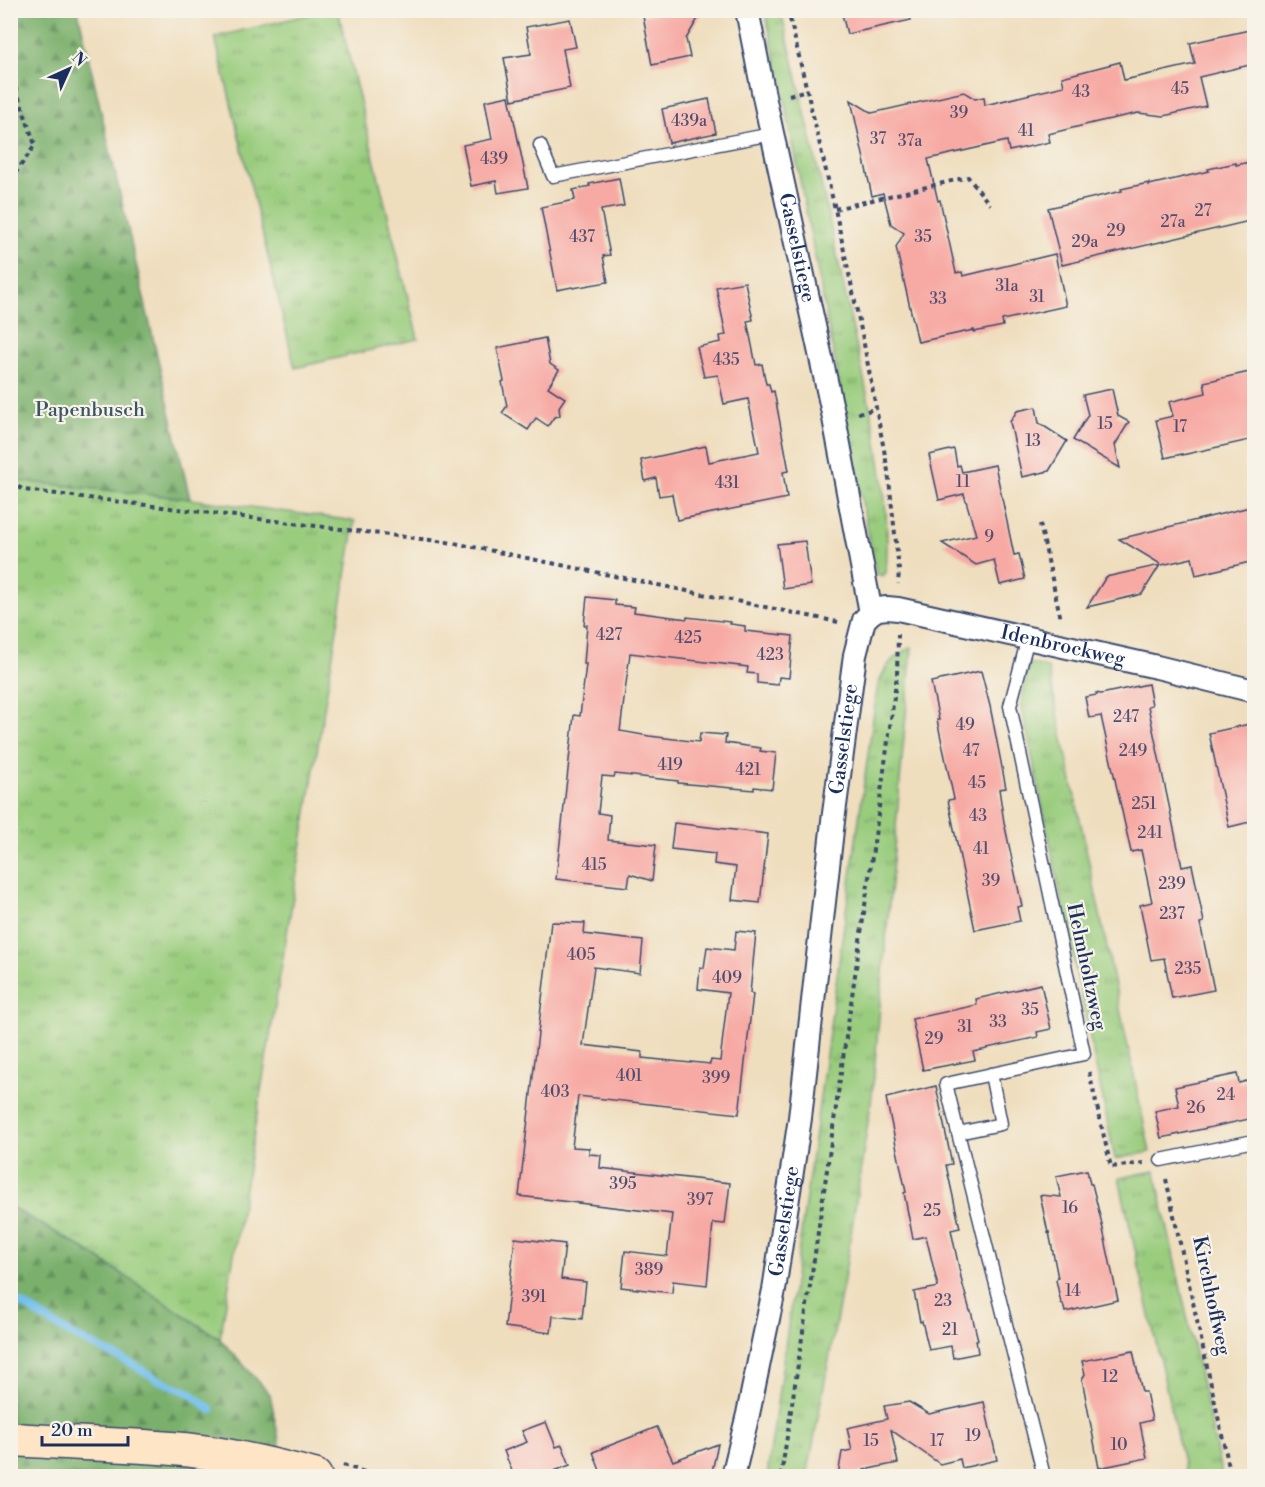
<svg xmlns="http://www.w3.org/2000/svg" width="1265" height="1487" font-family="'Libre Bodoni',serif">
	<defs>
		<pattern id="grass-tufts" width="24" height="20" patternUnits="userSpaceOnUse" patternTransform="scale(1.5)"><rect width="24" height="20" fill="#99cc7d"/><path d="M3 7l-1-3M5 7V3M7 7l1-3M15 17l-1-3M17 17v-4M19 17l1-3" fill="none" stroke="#7ca66a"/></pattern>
		<pattern id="forest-firs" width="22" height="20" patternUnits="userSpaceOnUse" patternTransform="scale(1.5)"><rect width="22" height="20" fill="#7ab06c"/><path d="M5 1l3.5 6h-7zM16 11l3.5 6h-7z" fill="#63905c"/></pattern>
	</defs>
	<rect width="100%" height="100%" fill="#f7f3e8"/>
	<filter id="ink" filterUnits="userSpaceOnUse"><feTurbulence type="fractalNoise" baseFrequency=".0167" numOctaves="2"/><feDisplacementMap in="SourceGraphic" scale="12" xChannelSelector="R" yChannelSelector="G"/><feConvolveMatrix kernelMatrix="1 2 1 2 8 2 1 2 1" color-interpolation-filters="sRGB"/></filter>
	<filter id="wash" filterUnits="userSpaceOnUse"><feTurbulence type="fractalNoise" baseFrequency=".008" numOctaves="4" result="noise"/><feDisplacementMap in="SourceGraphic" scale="24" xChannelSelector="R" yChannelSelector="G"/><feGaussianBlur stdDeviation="1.35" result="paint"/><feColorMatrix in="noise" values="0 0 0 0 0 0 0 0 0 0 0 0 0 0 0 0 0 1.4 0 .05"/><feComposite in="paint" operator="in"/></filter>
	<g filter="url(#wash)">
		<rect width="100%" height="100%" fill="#efdebe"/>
		<g fill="url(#grass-tufts)" stroke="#5a7e6e" stroke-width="1.5">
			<path d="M323 11H338L418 339 295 368 215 37Z"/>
			<path d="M765 11H781C806 115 830 221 852 326 870 407 892 490 886 573L883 576 876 574 785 102Z"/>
			<path d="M11 477 20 481 190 499 355 521 220 1339 81 1247 11 1207Z"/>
			<path d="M912 647 872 1096 844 1279 807 1476H767L877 690C883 668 891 657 912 647Z"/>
			<path d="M1029 663 1048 668 1150 1152 1115 1159 1021 703Z"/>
			<path d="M1155 1171 1222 1476H1186L1119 1178Z"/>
		</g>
		<g fill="url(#forest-firs)" stroke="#4a7065" stroke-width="1.5">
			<path d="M11 10 78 11 190 499 20 481 11 477Z"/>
			<path d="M10 1207 81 1247 220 1339 270 1394 286 1476H11Z"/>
		</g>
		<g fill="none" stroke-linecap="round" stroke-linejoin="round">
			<path stroke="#73c0ed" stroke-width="8" d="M10 1298 27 1307 68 1333 134 1365 157 1379 190 1393 211 1410"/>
		</g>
		<g id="blocks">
			<g fill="#f7aaa4">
				<path d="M657 10H703L686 39 690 57 652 65 643 16 657 13Z"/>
				<path d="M841 10H910L911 20 847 34Z"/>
				<path d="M570 19 576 47 563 49 570 88 512 100 504 58 531 54 526 27Z"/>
				<path d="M1254 29V64L1199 77 1206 106 1164 116 1138 113 1097 122 1048 134 1050 142 1009 151 1007 141 928 159 938 201 940 200 956 273 962 272 963 276 1055 254 1066 306 1002 320 1003 326 974 332V330L918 342 896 247 904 233 891 224 883 193 872 196 851 100 872 113 964 92 975 99 984 97 985 105 1064 86 1062 77 1120 62 1124 80 1195 64 1190 43Z"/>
				<path d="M509 96 528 188 498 193 496 181 471 186 463 145 492 139 485 101Z"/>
				<path d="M709 99 716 133 669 143 662 109Z"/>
				<path d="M1254 161V220L1062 265 1048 208 1122 191 1121 189 1149 183V185L1209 171 1208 169 1236 163V165Z"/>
				<path d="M619 178 624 206 601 210 610 255 603 256 608 282 573 288 572 287 557 290 541 207 575 200 573 190 590 186 589 184Z"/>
				<path d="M745 282 753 320 747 321 756 365 762 364 766 384H769L771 392 774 391 789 471 783 472 787 498 677 520 672 494 659 496 656 478 645 481 641 460 706 446 709 462 759 452 748 399 724 404 718 375 704 377 697 347 721 342 720 336 726 335 716 287Z"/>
				<path d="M545 338 550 364 559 370 548 387 565 398 559 407 560 416 554 417 548 426 536 418 528 430 502 413 507 406 502 382 504 381 497 348Z"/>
				<path d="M1254 371V439L1182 455V454L1165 458 1156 420 1173 416 1169 402 1206 393 1204 382Z"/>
				<path d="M1112 389 1118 416 1129 422 1115 445 1120 468 1073 440 1088 415 1083 395Z"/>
				<path d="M1036 407 1039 423 1067 441 1049 471 1022 477 1010 422 1017 411Z"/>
				<path d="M954 449 957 466 960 465 962 472 995 465 1014 555 1019 554 1025 579 1000 585 994 560 976 565 942 543 976 535 964 494 939 500 929 455Z"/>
				<path d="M1254 506V561L1196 575 1192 558 1162 565 1119 539Z"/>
				<path d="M805 541 811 585 783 589 777 544Z"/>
				<path d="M1160 565 1142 594 1087 607 1106 577Z"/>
				<path d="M587 597 615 600V605L635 607 634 612 687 619V617L731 622 730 624 745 626V631L793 636 789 678 779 677 778 685 757 683V674L747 673 748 667 630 653 620 731 649 736 699 742 700 733 726 735 725 743 761 748 760 751 776 753 772 789 754 787V790L678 783V781L615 774 614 777 602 776 598 813 610 815 608 840 656 845 652 881 630 874 628 887 556 879 574 715 580 716 586 664H584L587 625H584Z"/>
				<path d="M981 671 990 706 1006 788 999 789 1004 822 1022 906 1017 907 1020 921 975 930 948 800 954 799 937 720H939L931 682Z"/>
				<path d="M1148 684 1152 705 1148 706 1182 867 1192 865 1204 922 1200 923 1214 990 1172 998 1164 958 1151 960 1140 905 1152 902 1141 850 1131 852 1101 716 1089 718 1085 697 1097 695 1096 693 1101 694Z"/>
				<path d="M1254 723V821L1229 827 1209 733Z"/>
				<path d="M674 823 768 834 760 903 732 900 736 867 714 864 715 854 671 849Z"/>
				<path d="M551 922 585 923 584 934 643 941 640 973 594 967 583 1045 642 1052V1058L691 1063V1062L710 1064 711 1060 720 1061 728 993 698 989 700 967 704 968 707 947 734 950 736 931 756 933 750 993 753 994 739 1114 578 1096 572 1147 589 1148V1154L601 1155 600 1168 730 1183 725 1224 713 1223 707 1285 673 1281 672 1293 621 1287 625 1251 667 1256 672 1214 519 1196Z"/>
				<path d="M1041 984 1051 1029 1037 1032 1038 1037 987 1048V1049L973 1052 975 1060 923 1070 912 1019 977 1005 976 999Z"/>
				<path d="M1237 1074 1239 1083 1254 1079V1118L1161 1138 1155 1111 1179 1106 1175 1087Z"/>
				<path d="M936 1086 952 1164 946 1165 960 1228 951 1230 962 1282 970 1311H971L978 1340H976L978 1353 953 1358 951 1346 929 1350 922 1321 920 1322 914 1292 938 1287 926 1236 913 1239 904 1193 906 1192 886 1098Z"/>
				<path d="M1087 1170 1090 1184H1092L1101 1220 1118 1300 1065 1312 1063 1304 1061 1303 1056 1280 1058 1278 1049 1232 1048 1233 1040 1195 1061 1197 1056 1176Z"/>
				<path d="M515 1238 565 1244 561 1279 586 1282 582 1319 553 1316 551 1333 505 1327Z"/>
				<path d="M1133 1351 1142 1392H1146L1152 1420 1140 1423 1147 1458 1099 1468 1082 1379 1085 1374 1082 1361Z"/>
				<path d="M909 1402 929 1414 984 1402 997 1460 962 1468 960 1459 940 1464 891 1430 898 1463 864 1470 863 1472 838 1476 842 1452 852 1450 847 1428 887 1419 884 1406Z"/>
				<path d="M546 1422 556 1447 562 1445 570 1465 541 1476H514L504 1451 527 1442 522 1431Z"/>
				<path d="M657 1427 673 1461 718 1444 711 1476H602L593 1452Z"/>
			</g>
		</g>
	</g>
	<g filter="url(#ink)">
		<use href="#blocks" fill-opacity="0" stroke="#3b496c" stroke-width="1.5"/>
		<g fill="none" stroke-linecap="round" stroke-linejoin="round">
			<defs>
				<g id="lane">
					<path d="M540 145 553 176 772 134"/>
					<path d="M1028 638 1010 706 1084 1054 946 1084 958 1133 1044 1476"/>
					<path d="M958 1133 1001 1124 991 1074"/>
					<path d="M1161 1160 1254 1141"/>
				</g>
				<g id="street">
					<path id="s1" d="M747 10 765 101 833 413 871 613"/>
					<path id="s2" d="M733 1476 748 1414 774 1290 800 1118 833 821 855 655 864 620 871 613 878 609 887 608 898 609 1157 667 1254 691"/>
				</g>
				<path id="secondary" d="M10 1439C70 1444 130 1444 189 1450 232 1455 274 1465 315 1476"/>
			</defs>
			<use href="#lane" stroke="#3b496c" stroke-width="15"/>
			<use href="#street" stroke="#3b496c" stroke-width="26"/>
			<use href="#secondary" stroke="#3b496c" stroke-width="36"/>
			<g stroke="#3b496c" stroke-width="4" stroke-dasharray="4.5 4.5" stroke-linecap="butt">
				<path d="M788 10 835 209 863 339 888 471 899 570 898 584"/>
				<path d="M10 71 35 145 10 181"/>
				<path d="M789 95 807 90"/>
				<path d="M835 209 968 177 990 205"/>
				<path d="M858 413 876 409"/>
				<path d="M10 482 24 490 454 543 838 622"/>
				<path d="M1040 524 1061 620"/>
				<path d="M1089 1072 1111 1167 1144 1163"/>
				<path d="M1166 1179 1231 1476"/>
				<path d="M343 1465 377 1476"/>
				<path d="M781 1476 815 1253 877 822 897 675 898 634"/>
			</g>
			<use href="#lane" stroke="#fff" stroke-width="12"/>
			<use href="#street" stroke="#fff" stroke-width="22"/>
			<use href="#secondary" stroke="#fee5c5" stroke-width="33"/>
		</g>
	</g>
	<g text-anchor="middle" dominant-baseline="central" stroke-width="4.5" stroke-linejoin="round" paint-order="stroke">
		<g font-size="16" fill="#524e70">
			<text x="1180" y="89">45</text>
			<text x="1081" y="92">43</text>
			<text x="959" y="113">39</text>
			<text x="689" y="121">439a</text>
			<text x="1026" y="131">41</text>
			<text x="878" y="139">37</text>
			<text x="910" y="141">37a</text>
			<text x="494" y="159">439</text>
			<text x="1203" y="211">27</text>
			<text x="1173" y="222">27a</text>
			<text x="1116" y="231">29</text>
			<text x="582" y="237">437</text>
			<text x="923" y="237">35</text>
			<text x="1085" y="242">29a</text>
			<text x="1007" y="286">31a</text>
			<text x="1037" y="297">31</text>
			<text x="938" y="299">33</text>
			<text x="726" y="360">435</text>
			<text x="1105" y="424">15</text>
			<text x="1180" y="427">17</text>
			<text x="1033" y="441">13</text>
			<text x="963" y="482">11</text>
			<text x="727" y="483">431</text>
			<text x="989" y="537">9</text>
			<text x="609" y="635">427</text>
			<text x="688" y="638">425</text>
			<text x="770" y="655">423</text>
			<text x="1126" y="717">247</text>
			<text x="965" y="725">49</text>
			<text x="971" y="751">47</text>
			<text x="1133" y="751">249</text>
			<text x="670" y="765">419</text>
			<text x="748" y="770">421</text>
			<text x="977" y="783">45</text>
			<text x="1144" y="804">251</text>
			<text x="978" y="816">43</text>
			<text x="1150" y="833">241</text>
			<text x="981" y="849">41</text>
			<text x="594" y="865">415</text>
			<text x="991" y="881">39</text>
			<text x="1172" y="884">239</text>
			<text x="1172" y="914">237</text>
			<text x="581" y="955">405</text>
			<text x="1188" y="969">235</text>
			<text x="727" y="978">409</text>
			<text x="1030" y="1010">35</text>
			<text x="998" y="1022">33</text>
			<text x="965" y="1027">31</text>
			<text x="934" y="1039">29</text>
			<text x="629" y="1076">401</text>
			<text x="716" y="1078">399</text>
			<text x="555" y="1092">403</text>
			<text x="1226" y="1095">24</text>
			<text x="1196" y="1108">26</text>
			<text x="623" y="1184">395</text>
			<text x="700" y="1200">397</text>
			<text x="1070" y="1208">16</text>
			<text x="932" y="1211">25</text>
			<text x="649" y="1270">389</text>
			<text x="1073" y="1291">14</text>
			<text x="534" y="1297">391</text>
			<text x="943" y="1301">23</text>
			<text x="950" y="1330">21</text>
			<text x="1110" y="1377">12</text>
			<text x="973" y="1436">19</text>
			<text x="871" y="1441">15</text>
			<text x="937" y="1441">17</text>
			<text x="1119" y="1445">10</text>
		</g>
		<g font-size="20" fill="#1b2f5e" stroke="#f7f3e8">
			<text stroke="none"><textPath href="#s1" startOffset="243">Gasselstiege</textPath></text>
			<text stroke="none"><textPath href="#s2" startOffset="1074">Idenbrockweg</textPath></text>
			<text stroke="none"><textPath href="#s2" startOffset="746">Gasselstiege</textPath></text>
			<text transform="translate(1086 967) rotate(78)">Helmholtzweg</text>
			<text stroke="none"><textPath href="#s2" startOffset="260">Gasselstiege</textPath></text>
			<text transform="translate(1211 1296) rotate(78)">Kirchhoffweg</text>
		</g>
		<g font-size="20" fill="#3a5666" stroke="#f7f3e8">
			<text x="90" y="410">Papenbusch</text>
		</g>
	</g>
	<rect width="1265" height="1487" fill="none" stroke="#f7f3e8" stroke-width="36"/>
	<g transform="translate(69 69) rotate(45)" stroke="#f7f3e8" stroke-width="4.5" paint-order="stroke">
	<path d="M0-4.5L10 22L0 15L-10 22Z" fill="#1b2f5e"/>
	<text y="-9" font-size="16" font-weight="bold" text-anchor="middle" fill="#1b2f5e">N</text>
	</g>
	<path d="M42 1436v9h86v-9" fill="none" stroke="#1b2f5e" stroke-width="3"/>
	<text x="51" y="1436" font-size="18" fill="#1b2f5e" stroke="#f7f3e8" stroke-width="4.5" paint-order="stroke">20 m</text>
</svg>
